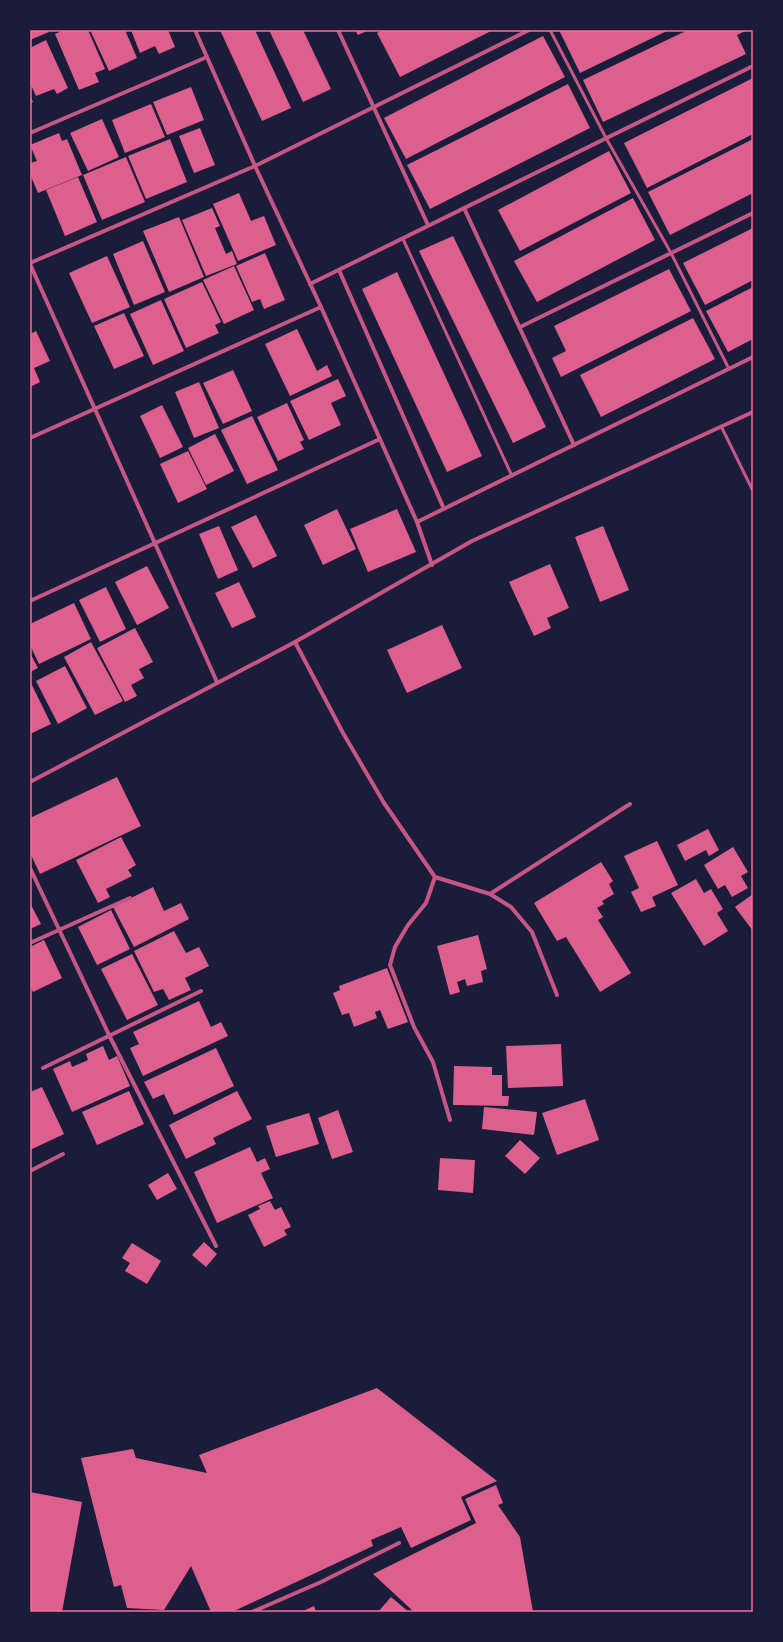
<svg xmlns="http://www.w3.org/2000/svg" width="783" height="1642" font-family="Karla,sans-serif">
	<rect width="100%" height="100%" fill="#1b1b3a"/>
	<g fill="#dd5f8e">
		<path d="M30 30H48L49 32 30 40Z"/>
		<path d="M64 30H88L105 69 95 73 99 82 79 90 55 34Z"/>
		<path d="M90 30H125L137 58 109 71Z"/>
		<path d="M131 30H168L175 47 159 54 155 46 140 53Z"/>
		<path d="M220 30H255L291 108 262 121Z"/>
		<path d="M269 30H303L331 89 303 102Z"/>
		<path d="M355 30H369L358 35Z"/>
		<path d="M382 30H493L400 77 377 33Z"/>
		<path d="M559 30H669L580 73Z"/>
		<path d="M688 30H747L737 35 746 54 603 122 583 80Z"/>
		<path d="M543 36 565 77 406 159 384 118Z"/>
		<path d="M46 40 68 88 57 94 54 89 36 96 30 83V48Z"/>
		<path d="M753 78V134L647 188 624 143Z"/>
		<path d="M568 84 590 128 430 209 407 165Z"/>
		<path d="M191 87 204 120 167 135 153 102Z"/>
		<path d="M30 95 33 102 30 104Z"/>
		<path d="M151 104 165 137 125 153 112 120Z"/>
		<path d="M102 119 119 157 88 171 70 133Z"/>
		<path d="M200 128 215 165 194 173 179 136Z"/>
		<path d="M59 133 62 141 67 139 82 175 38 193 30 174V163L37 161 30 145Z"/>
		<path d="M170 139 187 182 146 199 128 156Z"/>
		<path d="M753 139V193L670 235 648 192Z"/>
		<path d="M609 151 631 193 520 251 498 210Z"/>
		<path d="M126 157 145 202 102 220 83 175Z"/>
		<path d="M78 177 97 222 65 236 46 190Z"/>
		<path d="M239 193 251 221 264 216 276 245 238 261 213 204Z"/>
		<path d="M633 198 655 240 537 302 514 261Z"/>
		<path d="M212 208 220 226 215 228 226 254 232 251 237 264 206 276 182 220Z"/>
		<path d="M179 217 204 277 169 292 143 231Z"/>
		<path d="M753 228V280L705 305 683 263Z"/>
		<path d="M453 236 546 427 513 443 419 251Z"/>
		<path d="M143 241 165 292 134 305 113 254Z"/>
		<path d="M265 253 285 300 264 309 260 299 252 302 236 266Z"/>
		<path d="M107 256 130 307 92 323 69 273Z"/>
		<path d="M234 266 254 310 224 324 203 280Z"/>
		<path d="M669 269 691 311 561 377 552 358 566 351 554 326Z"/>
		<path d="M397 272 482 456 447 472 362 289Z"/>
		<path d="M202 282 221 322 215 325 219 333 186 348 164 299Z"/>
		<path d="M753 287V339L728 352 706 311Z"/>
		<path d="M161 300 184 351 153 365 130 314Z"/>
		<path d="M124 313 144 356 114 369 94 326Z"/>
		<path d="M693 318 715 359 601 417 580 375Z"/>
		<path d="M297 329 317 371 327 365 332 376 290 396 265 344Z"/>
		<path d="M36 331 50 361 34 368 40 382 30 387V334Z"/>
		<path d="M233 370 252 411 223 424 203 383Z"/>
		<path d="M338 379 346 396 331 403 341 425 309 440 290 401Z"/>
		<path d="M199 382 219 428 194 438 175 392Z"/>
		<path d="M287 403 304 440 300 442 304 449 278 461 257 417Z"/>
		<path d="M162 405 183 447 160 458 140 416Z"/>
		<path d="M252 416 278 470 247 484 221 430Z"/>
		<path d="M215 434 234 471 206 485 188 448Z"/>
		<path d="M188 451 207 489 178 503 160 464Z"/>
		<path d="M337 509 356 549 323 565 304 525Z"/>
		<path d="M397 509 416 552 368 572 350 529Z"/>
		<path d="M256 515 277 556 253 568 231 527Z"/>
		<path d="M219 526 238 570 218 579 199 534Z"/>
		<path d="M603 526 629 590 600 602 575 537Z"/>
		<path d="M550 564 569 608 547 618 551 628 534 636 509 582Z"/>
		<path d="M147 566 169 608 137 625 115 582Z"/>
		<path d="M239 582 256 617 232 628 215 593Z"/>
		<path d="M106 587 126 629 100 642 79 600Z"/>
		<path d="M74 603 91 639 39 664 30 645V624Z"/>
		<path d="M442 625 462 668 407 693 387 650Z"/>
		<path d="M135 628 153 662 139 669 144 678 131 685 137 696 125 702 97 648Z"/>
		<path d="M91 642 123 701 95 715 64 657Z"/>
		<path d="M30 653 38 668 30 672Z"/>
		<path d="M65 666 87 708 58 724 36 681Z"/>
		<path d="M30 681 51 724 30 734Z"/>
		<path d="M117 777 141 826 40 874 30 853V818Z"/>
		<path d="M708 829 719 850 709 856 706 850 685 861 677 845Z"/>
		<path d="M121 837 136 865 128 870 132 876 106 889 110 897 98 903 76 860Z"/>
		<path d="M657 841 678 885 652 897 656 906 641 912 631 892 639 888 624 856Z"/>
		<path d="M733 847 748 872 741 876 748 888 732 897 725 885 718 889 704 865Z"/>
		<path d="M601 862 613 881 609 884 614 894 602 901 604 904 597 908 603 917 598 920 631 973 600 992 566 937 557 941 534 903Z"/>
		<path d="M696 879 704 893 711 889 723 909 717 913 728 931 704 946 671 893Z"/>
		<path d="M153 887 164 911 181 903 189 919 134 947 113 907Z"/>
		<path d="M753 894V931L735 907Z"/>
		<path d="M30 903 41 924 30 929Z"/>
		<path d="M111 910 130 949 97 965 78 927Z"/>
		<path d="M174 931 186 953 199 947 209 966 185 978 191 990 169 1000 163 989 154 992 134 951Z"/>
		<path d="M478 935 487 969 481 971 483 982 467 986 465 979 457 982 460 992 450 995 437 946Z"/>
		<path d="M44 940 62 978 33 992 30 985V947Z"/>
		<path d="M132 954 158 1005 127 1020 101 969Z"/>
		<path d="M387 968 408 1022 388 1029 380 1010 375 1012 377 1018 354 1027 349 1013 342 1015 333 993 340 990 339 986Z"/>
		<path d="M199 1001 211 1027 221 1022 228 1036 143 1076 130 1048 139 1044 133 1032Z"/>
		<path d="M561 1044 563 1086 508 1088 506 1046Z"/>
		<path d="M103 1046 109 1060 117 1056 130 1086 72 1112 53 1069 70 1061 72 1067 88 1060 86 1054Z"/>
		<path d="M216 1048 234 1086 174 1115 164 1094 153 1099 144 1082Z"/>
		<path d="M454 1066 492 1067V1075H502V1096H509L508 1106 453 1105Z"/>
		<path d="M42 1087 64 1134 30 1150V1092Z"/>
		<path d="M129 1091 144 1124 97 1145 82 1112Z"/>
		<path d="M237 1091 252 1119 213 1138 216 1144 186 1159 169 1125Z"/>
		<path d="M585 1099 599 1140 557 1155 542 1113Z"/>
		<path d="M484 1107 537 1112 534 1135 482 1129Z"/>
		<path d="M338 1110 353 1152 332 1159 318 1118Z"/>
		<path d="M309 1113 319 1144 276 1157 266 1126Z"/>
		<path d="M520 1140 540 1158 525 1174 505 1156Z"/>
		<path d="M250 1147 257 1162 265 1158 270 1169 261 1173 273 1198 217 1223 194 1172Z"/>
		<path d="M440 1158 475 1160 473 1193 438 1190Z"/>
		<path d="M168 1173 177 1189 157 1200 148 1185Z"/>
		<path d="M270 1201 275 1210 281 1207 291 1227 284 1230 287 1235 264 1247 248 1215 260 1209 258 1206Z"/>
		<path d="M204 1242 217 1254 206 1267 192 1255Z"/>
		<path d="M132 1243 161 1261 147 1284 125 1271 130 1263 122 1258Z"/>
		<path d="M377 1388 497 1481 461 1497 471 1520 411 1548 401 1527 371 1540 373 1546 232 1612H211L191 1566 164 1610 127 1608 121 1585 114 1587 81 1458 133 1449 136 1458 207 1473 199 1455Z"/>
		<path d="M496 1485 503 1503 498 1505 520 1537 533 1612H414L373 1574 476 1523 465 1499Z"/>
		<path d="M30 1492 82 1502 62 1612H30Z"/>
		<path d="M391 1597 409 1612H378Z"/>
		<path d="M314 1606 316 1612H301Z"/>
	</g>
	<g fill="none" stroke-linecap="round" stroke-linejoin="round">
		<g stroke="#c65784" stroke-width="3">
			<path d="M550 30 606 138 671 253 729 369"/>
			<path d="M403 239 512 476"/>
			<path d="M721 426 753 491"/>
		</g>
		<g stroke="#c65784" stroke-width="4">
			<path d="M195 30 255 166 321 307 417 522 432 565"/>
			<path d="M338 30 428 225"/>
			<path d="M30 133 207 57"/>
			<path d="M464 208 574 445"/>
			<path d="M30 263 255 166 529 30"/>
			<path d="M30 264 217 682"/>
			<path d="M339 270 444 509"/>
			<path d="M310 284 753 66"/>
			<path d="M520 327 753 213"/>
			<path d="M30 438 321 307"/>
			<path d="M417 522 753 357"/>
			<path d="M30 601 380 439"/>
			<path d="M295 642 343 733 384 803 435 877 490 894 511 907 532 932 557 995"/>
			<path d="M30 782 295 642 472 541 753 412"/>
			<path d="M30 868 109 1035 216 1246"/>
			<path d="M435 877 426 903 408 925 395 947 390 965 414 1027 433 1062 450 1120"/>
			<path d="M490 894 630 804"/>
			<path d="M30 943 130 898"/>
			<path d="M43 1068 201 991"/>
			<path d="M30 1171 63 1154"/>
			<path d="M252 1612 321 1582 399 1543"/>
		</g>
	</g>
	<rect width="783" height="1642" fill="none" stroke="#1b1b3a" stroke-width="62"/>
	<rect x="31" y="31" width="721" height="1580" fill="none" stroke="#ff6b9d" stroke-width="1.5"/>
</svg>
